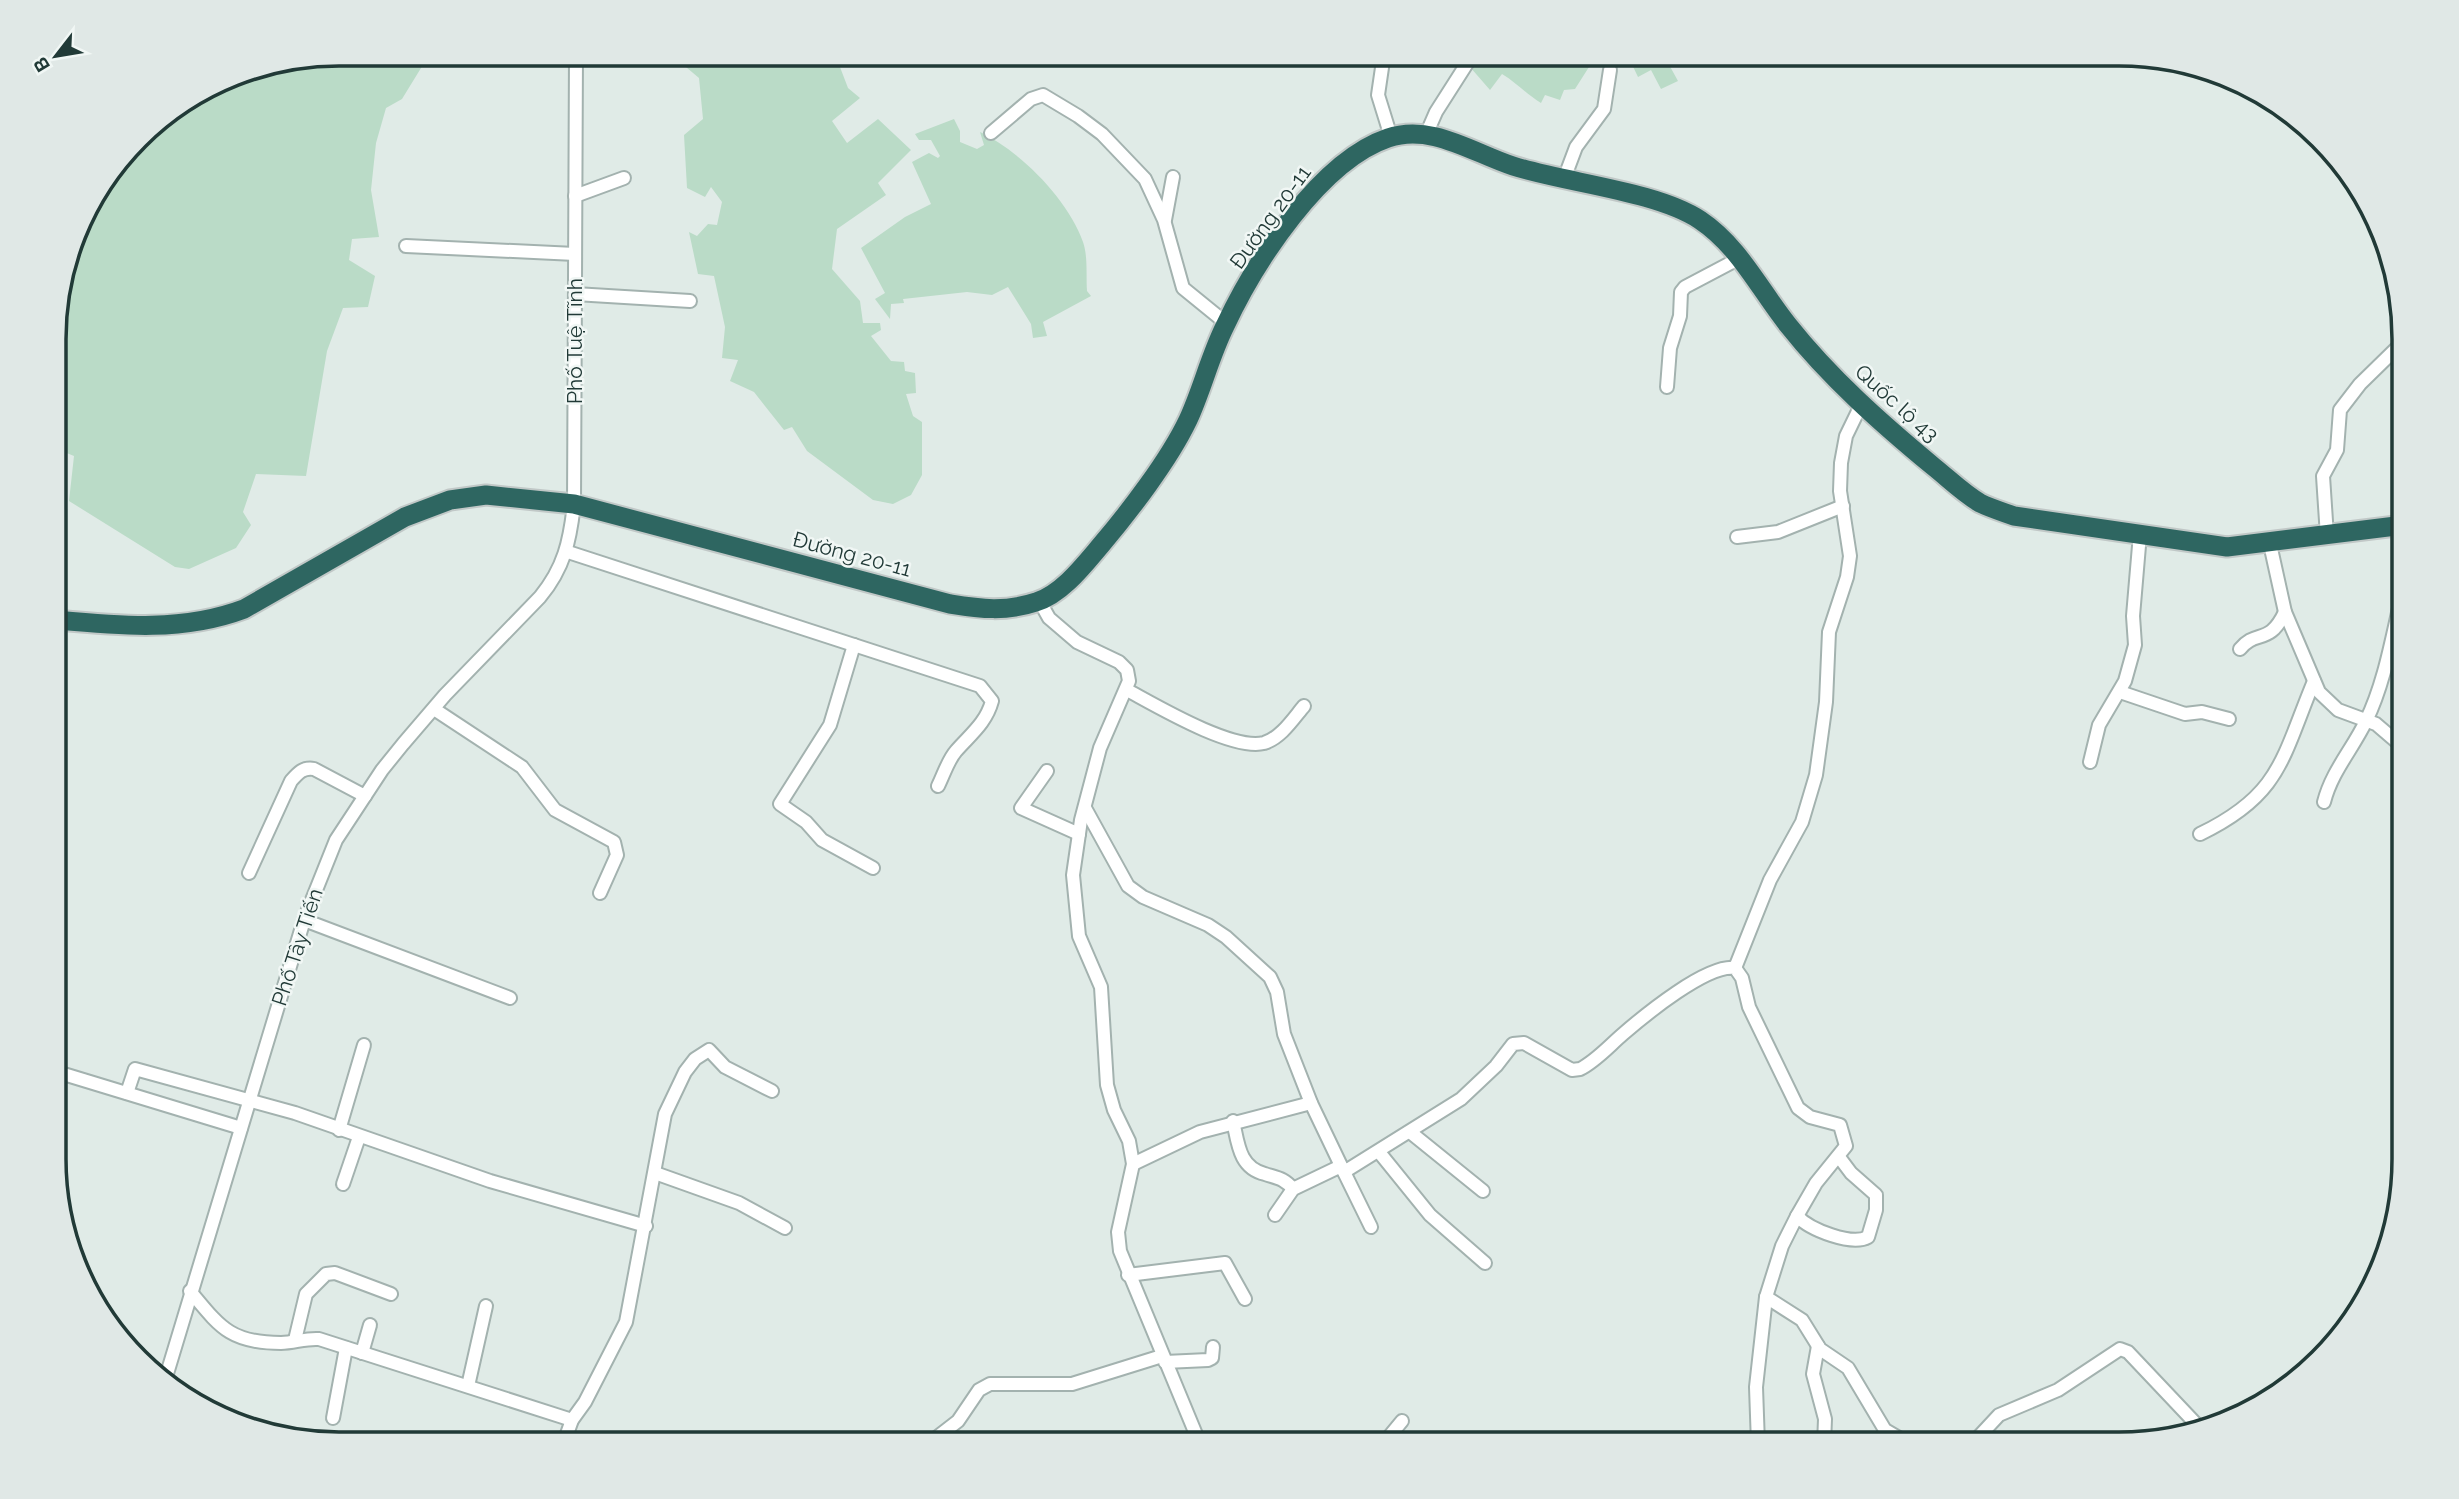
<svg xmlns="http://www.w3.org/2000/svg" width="2459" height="1499" font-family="Raleway,sans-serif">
	<rect width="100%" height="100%" fill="#e0ebe7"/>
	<g fill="#badbc7">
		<path d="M340 54 429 55 402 99 386 108 376 143 371 190 379 237 352 239 349 260 375 276 368 307 343 308 327 351 306 476 256 474 243 512 251 525 236 548 189 569 175 567 69 501 74 456 57 449V303L84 213 151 125 231 76Z"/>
		<path d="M681 54H835L848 88 860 98 832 121 847 143 878 119 911 150 878 183 886 195 837 229 832 269 860 301 863 323H880L881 330 871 336 891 361 904 362 905 371 915 373 916 393 906 394 913 416 922 422V475L911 495 893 504 873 500 807 451 792 427 784 430 754 392 730 381 738 360 722 358 725 327 714 276 698 274 689 232 697 236 708 224 717 225 722 202 711 187 705 197 687 188 684 135 703 119 699 78 680 62Z"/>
		<path d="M1477 54H1508L1521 61 1533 54H1578L1576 60 1589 67 1575 89 1564 90 1560 100 1545 95 1541 103C1526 94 1517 83 1502 74L1490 90 1470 67Z"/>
		<path d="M1627 54H1672L1667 61 1678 81 1661 89 1651 70 1638 77Z"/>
		<path d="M954 119 960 131V142L977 149 984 145 980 132C1020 151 1068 199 1083 242 1088 256 1086 276 1087 291L1091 296 1043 322 1047 336 1033 338 1031 324 1008 287 992 295 967 292 903 299 904 303 891 304 890 319 875 299 885 293 861 248 905 217 931 204 912 162 929 153 938 158 940 156 931 140H919L915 134Z"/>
	</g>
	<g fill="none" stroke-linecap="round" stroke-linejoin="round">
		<defs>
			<g id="minor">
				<path d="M1384 54 1378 95 1391 137"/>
				<path d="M991 133 1031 99 1043 95 1078 116 1102 134 1145 179 1164 220 1183 288 1226 323"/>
				<path d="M1426 135 1436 112 1473 54"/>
				<path d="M1564 179 1576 147 1604 109 1610 70"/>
				<path d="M575 196 624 178"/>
				<path d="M1165 220 1173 177"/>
				<path d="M406 246 575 254"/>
				<path d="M575 294 690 301"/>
				<path d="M1667 387 1670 348 1680 316 1681 292 1685 287 1740 258"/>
				<path d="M2327 536 2323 476 2337 450 2340 410 2360 384 2404 341"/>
				<path d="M1737 537 1778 532 1843 506"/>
				<path d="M2270 544 2285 612 2319 692 2338 710 2376 724 2404 748"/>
				<path d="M568 552 980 686 992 701C986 723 971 734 956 751 948 760 944 774 938 786"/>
				<path d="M1040 602 1049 618 1077 642 1119 662 1127 670 1129 681 1100 748 1081 820 1073 875 1079 936 1101 987 1107 1085 1114 1110 1129 1141 1133 1164 1118 1232 1120 1251 1200 1444"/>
				<path d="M854 645 830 725 780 804 806 822 822 840 873 868"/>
				<path d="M2240 649C2256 629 2269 646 2285 612"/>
				<path d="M1127 690C1155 705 1232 751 1264 743 1281 738 1293 719 1304 706"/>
				<path d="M2120 692 2185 714 2202 712 2229 719"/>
				<path d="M434 709 522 767 555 810 614 842 617 855 600 893"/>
				<path d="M2090 762 2099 725 2125 681 2135 645 2133 616 2140 534"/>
				<path d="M1047 771 1021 808 1079 834"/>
				<path d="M2324 802C2332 771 2352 750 2366 721 2386 680 2393 631 2404 587"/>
				<path d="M1085 808 1128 886 1143 897 1208 925 1226 937 1270 977 1277 992 1284 1034 1311 1103 1344 1172 1461 1099 1496 1066 1513 1044 1524 1043 1572 1070 1580 1069C1596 1061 1609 1046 1623 1034 1645 1015 1707 964 1735 968L1742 978 1749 1007 1798 1108 1810 1117 1840 1125 1846 1146 1816 1183 1797 1216 1782 1246 1766 1297 1756 1387 1758 1444"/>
				<path d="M2200 834C2281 795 2282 758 2314 681"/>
				<path d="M249 873 291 781C298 773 303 767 314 769L365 796"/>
				<path d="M304 920 510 998"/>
				<path d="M1735 968 1770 880 1802 822 1816 775 1826 702 1829 632 1847 577 1850 556 1840 491 1841 463 1846 436 1862 403"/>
				<path d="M57 1072 241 1128"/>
				<path d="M127 1093 135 1069 295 1113 490 1181 646 1226"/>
				<path d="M1233 1121C1238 1143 1239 1168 1265 1174 1277 1178 1284 1178 1293 1189"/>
				<path d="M339 1130 364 1045"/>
				<path d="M1410 1132 1483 1191"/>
				<path d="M1379 1152 1430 1215 1485 1263"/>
				<path d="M1133 1164 1200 1132 1311 1103"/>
				<path d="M1344 1172 1371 1227"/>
				<path d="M655 1173 739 1203 785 1228"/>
				<path d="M343 1184 359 1137"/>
				<path d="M1275 1215 1293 1189 1341 1166"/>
				<path d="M1797 1216C1810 1230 1852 1246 1868 1237L1876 1210V1195L1851 1173 1839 1157"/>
				<path d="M1128 1275 1225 1263 1245 1299"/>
				<path d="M190 1291C220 1327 230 1343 281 1343 294 1343 305 1338 319 1339L572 1420"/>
				<path d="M1766 1297 1802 1320 1820 1349 1848 1368 1885 1430 1909 1444"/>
				<path d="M295 1340 306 1294 326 1274 335 1273 391 1294"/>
				<path d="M1818 1346 1813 1374 1825 1419 1824 1444"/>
				<path d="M362 1353 370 1325"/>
				<path d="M1165 1362 1208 1360 1212 1358 1213 1347"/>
				<path d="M166 1377 304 920 336 840 382 770 403 744 445 695 540 597C564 568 570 541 574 504L576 54"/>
				<path d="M468 1386 486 1306"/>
				<path d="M333 1418 346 1348"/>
				<path d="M1383 1444 1402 1421"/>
				<path d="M1972 1444 1999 1415 2058 1390 2120 1349 2128 1352 2198 1426"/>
				<path d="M348 1445 349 1444"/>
				<path d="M563 1445 572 1420 585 1402 626 1322 665 1114 685 1072 695 1059 709 1050 725 1067 772 1091"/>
				<path d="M927 1445 958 1421 979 1390 990 1384H1072L1162 1356"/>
			</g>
			<path id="highway" d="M57 620C121 626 183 632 244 609L405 517 450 500 486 495 574 504 950 604C981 609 1006 612 1036 602 1062 594 1084 565 1101 545 1129 512 1169 460 1188 420 1202 390 1210 356 1225 326 1255 262 1320 161 1388 138 1431 123 1473 153 1513 166 1566 183 1656 191 1700 220 1739 246 1760 290 1788 325 1830 378 1882 424 1934 467 1949 479 1963 493 1980 503 1990 508 2003 512 2014 516L2227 547 2404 525"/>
		</defs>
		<use href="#minor" stroke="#a3b2af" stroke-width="16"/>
		<use href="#highway" stroke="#c1c8c7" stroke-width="23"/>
		<use href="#minor" stroke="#fff" stroke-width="12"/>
		<use href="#highway" stroke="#2e6661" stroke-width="19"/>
	</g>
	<g text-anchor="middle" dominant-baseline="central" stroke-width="5" stroke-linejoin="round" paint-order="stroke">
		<g font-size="21" fill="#213a37" stroke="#f1f7f5">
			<text transform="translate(1270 217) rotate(-54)">Đường 20-11</text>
			<text transform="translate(574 341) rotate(-90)">Phố Tuệ Tĩnh</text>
			<text transform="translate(1897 403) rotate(42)">Quốc lộ 43</text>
			<text transform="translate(852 554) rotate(15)">Đường 20-11</text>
			<text transform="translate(297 947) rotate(-72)">Phố Tây Tiến</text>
		</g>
	</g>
	<path d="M0 0H2459V1499H0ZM339 66H2119A273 273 0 0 1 2392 339V1159A273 273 0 0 1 2119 1432H339A273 273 0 0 1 66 1159V339A273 273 0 0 1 339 66Z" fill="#e0e8e6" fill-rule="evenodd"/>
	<path fill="none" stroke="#213a37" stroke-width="3.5" d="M339 66H2119A273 273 0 0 1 2392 339V1159A273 273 0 0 1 2119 1432H339A273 273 0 0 1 66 1159V339A273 273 0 0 1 339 66Z"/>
	<g transform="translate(56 56) rotate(239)" stroke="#f1f7f5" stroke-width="5" paint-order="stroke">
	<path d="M0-5L12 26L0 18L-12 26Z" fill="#213a37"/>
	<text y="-10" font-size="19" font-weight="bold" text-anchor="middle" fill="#213a37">B</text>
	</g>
</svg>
